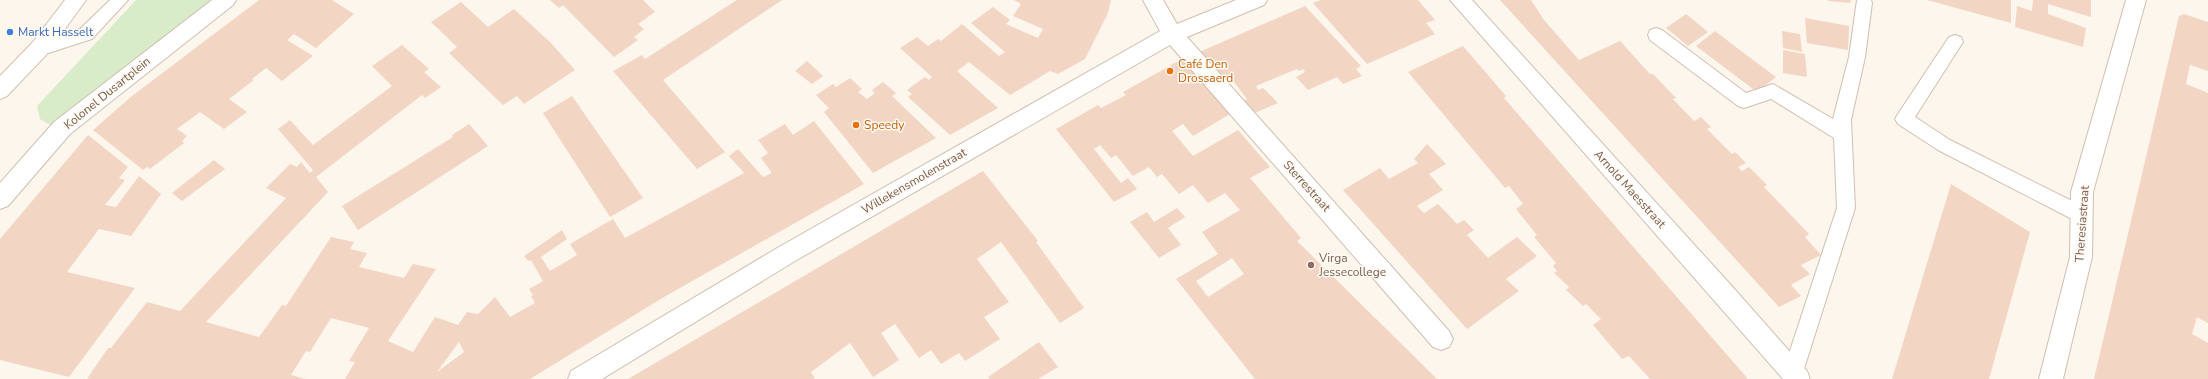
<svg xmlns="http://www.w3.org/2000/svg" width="2208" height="379" font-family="'Nunito Sans',sans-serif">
	<rect width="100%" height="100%" fill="#fdf6ec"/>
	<path fill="#d8ecc9" d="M136 0H215L52 126 40 119 37 106Z"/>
	<g fill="#f3d5c3" fill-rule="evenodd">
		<path d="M259 0H332L354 14 316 48 294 34 287 40 313 56 282 81 266 68 252 79 254 80 229 99 247 112 224 129 200 112 177 129 187 136 182 141 184 143 150 169 147 167 143 170 93 130 132 96Z"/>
		<path d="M550 0H643L655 12 638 24 644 29 634 37 638 40 614 57 563 5 559 8Z"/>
		<path d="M737 0H782L663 80 725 152 697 169 613 71 642 55 645 59Z"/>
		<path d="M1014 0H1111L1108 13 1085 59 1058 74 1050 71 1010 95 969 62 957 71 998 108 950 135 908 97 912 94 907 90 925 77 929 80 932 77 900 48 917 37 928 46 938 39 941 41 962 24 999 56 1005 52 971 23 993 7 1010 20 1006 24 1038 38 1043 29 1013 16 1021 4Z"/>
		<path d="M1321 0H1418L1435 20 1426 23 1435 34 1367 64 1313 3Z"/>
		<path d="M1500 0H1531L1544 20 1579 60 1620 41 1650 74H1653L1676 98 1673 99 1694 121 1701 117 1711 127 1707 129 1732 154 1735 152 1746 163 1738 167 1742 171 1749 167 1767 185 1764 187 1809 234 1805 237 1821 255 1801 265 1810 274 1791 285 1801 296 1779 307Z"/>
		<path d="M1828 0H1851L1850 3 1828 1Z"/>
		<path d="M1928 0H2011V23L1927 0Z"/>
		<path d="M2033 0H2091V17L2048 4V14L2086 28 2083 47 2015 27 2017 6 2032 11Z"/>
		<path d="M461 2 488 27 514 9 550 42 575 70 524 104 517 96 503 105 449 53 457 47 431 22Z"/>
		<path d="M1305 6 1361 66 1356 69 1362 76 1343 84 1337 77 1308 90 1296 77 1305 72 1303 69 1299 71 1297 69 1256 86 1258 90 1263 88 1278 103 1250 115 1239 102 1247 99 1231 78 1221 83 1197 53Z"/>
		<path d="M1686 14 1708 32 1688 46 1666 28Z"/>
		<path d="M2184 14 2208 22V71L2190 65 2186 84 2208 93V323L2197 317 2192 334 2208 343V379H2094L2179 16Z"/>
		<path d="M1805 18 1849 26 1848 50 1807 43Z"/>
		<path d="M1715 31 1745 54 1776 77 1757 92 1696 46Z"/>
		<path d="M1782 31 1800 34 1802 52 1783 48Z"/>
		<path d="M402 45 429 69 424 72 441 87 425 98 422 95 316 177 328 192 206 322 259 337 282 305 286 306 331 237 354 242 350 249 367 253 359 267 404 278 413 264 436 269 388 341 413 352 435 317 458 325 467 312 478 314 495 297 510 317 535 303 531 296 533 295 529 289 543 281 531 260 528 261 524 256 562 230 567 239 541 257 550 271 577 255 570 244 613 219 625 238 744 173 729 156 738 149 763 177 772 173 761 158 768 153 758 140 785 124 793 135 814 121 864 184 664 297 530 379H345L355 362 349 361 369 328 331 318 310 352 306 351 291 375 305 379H87L108 348H111L147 302 180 311 286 198 266 188 290 164 297 167 301 162 310 173 313 170 278 129 290 120 313 145 392 86 372 66ZM459 342 464 352 437 372Z"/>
		<path d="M1463 46 1506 96 1504 98 1748 379H1650L1629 356 1622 359 1593 325 1601 319 1586 304 1583 306 1566 290 1569 287 1554 273 1557 271 1553 266 1556 263 1534 237 1537 235 1516 209 1523 204 1509 186 1505 188 1408 72Z"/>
		<path d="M1783 50 1805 54 1807 77 1783 73Z"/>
		<path d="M1182 59 1230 114 1193 136 1183 124 1172 131 1193 156 1238 130 1270 167 1250 178 1301 238 1297 241 1437 379H1255L1176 279 1218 254 1202 232 1240 210 1225 193 1208 203 1193 185 1179 194 1162 174 1157 177 1149 167 1133 176 1116 155 1111 158 1100 145 1094 149 1121 183 1128 178 1137 189 1114 202 1056 129 1098 105 1101 108 1126 95 1123 92ZM1232 258 1244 274 1208 297 1196 281Z"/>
		<path d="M807 61 823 76 812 84 795 71Z"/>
		<path d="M850 78 862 89 858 92 867 99 875 93 872 90 883 82 896 93 892 96 936 138 873 173 824 112 829 108 816 95 833 84 836 87Z"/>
		<path d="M572 96 643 198 610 217 543 113Z"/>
		<path d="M469 124 488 146 358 230 342 206 453 137 452 135Z"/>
		<path d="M88 135 128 167 119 178 125 180 105 205 116 207 139 176 161 194 131 236 99 229 67 272 135 288 69 377 0 360V239Z"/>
		<path d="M1427 144 1446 164 1429 174 1443 190 1417 206 1424 213 1438 204 1457 224 1464 220 1474 230 1467 235 1488 258 1517 237 1537 256 1506 279 1519 291 1467 329 1343 190 1380 168 1389 179 1418 163 1414 159Z"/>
		<path d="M214 160 225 169 182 201 172 193Z"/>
		<path d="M983 171 1038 241 1036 242 1084 308 1060 323 1001 242 977 259 1009 302 984 317 1000 339 965 361 959 353 941 364 931 350 919 358 895 324 881 333 899 360 873 377 850 343 811 372 815 379H628Z"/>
		<path d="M1951 184 2030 232 1989 379H1892Z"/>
		<path d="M1177 208 1185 217 1168 228 1181 245 1159 258 1130 222 1147 212 1154 222Z"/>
		<path d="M1039 342 1058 367 1038 379H990L988 377Z"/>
	</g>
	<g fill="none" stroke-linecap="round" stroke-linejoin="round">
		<defs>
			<g id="service">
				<path d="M110 0H128L92 39 39 56 33 54 31 49 33 44 80 29Z"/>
				<path d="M1857 0H1871L1872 3 1865 57 1851 120 1855 208 1803 372 1800 379H1787L1783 372 1837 208 1834 138 1771 99 1744 108 1738 106 1650 40 1648 35 1650 30 1656 28 1662 30 1746 93 1773 84 1833 119 1849 57Z"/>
				<path d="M1955 35 1961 37 1963 42 1915 117 1950 140 2086 208 2089 214 2086 220 2080 222 2074 220 1938 150 1898 124 1895 119 1898 114 1949 37Z"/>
			</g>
			<g id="minor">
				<path d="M212 0H236L233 5 70 134 8 206 0 209V183L54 122Z"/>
				<path d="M1143 0H1163L1177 24 1236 0H1267L1264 5 1187 37 1449 331 1453 339 1449 347 1441 350 1433 347 1170 45 795 261 602 379H568L571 371 779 247 1160 31Z"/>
				<path d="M1450 0H1472L1730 284 1807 371 1810 379H1783Z"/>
				<path d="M2126 0H2146L2093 192 2092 257 2063 379H2039L2070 257 2071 192Z"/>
			</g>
			<path id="secondary" d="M65 0H86L46 55 7 96 0 99V76L32 43Z"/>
		</defs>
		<use href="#service" stroke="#d1beb0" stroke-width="2"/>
		<use href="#minor" stroke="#d1beb0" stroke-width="2"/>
		<use href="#secondary" stroke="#d6c0b0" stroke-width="2"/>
		<use href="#service" fill="#fff" fill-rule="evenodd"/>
		<use href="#minor" fill="#fff" fill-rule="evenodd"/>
		<use href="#secondary" fill="#fff" fill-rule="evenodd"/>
	</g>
	<circle fill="#3f7fe0" stroke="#fffaf3" stroke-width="1.5" cx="10" cy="32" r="4"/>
	<g fill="#e8710a" stroke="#fffaf3" stroke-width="1.5">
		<circle cx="1170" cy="71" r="4"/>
		<circle cx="856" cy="125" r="4"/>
	</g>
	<circle fill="#8d6e63" stroke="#fffaf3" stroke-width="1.5" cx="1311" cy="265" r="4"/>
	<g text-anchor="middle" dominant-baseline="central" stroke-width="3" stroke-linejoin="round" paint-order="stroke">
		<g font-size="12" fill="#366cbe" stroke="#fffaf3" text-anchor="start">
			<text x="18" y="32">Markt Hasselt</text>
		</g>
		<g font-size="12" fill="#c56008" stroke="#fffaf3" text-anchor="start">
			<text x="1178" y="64">Café Den<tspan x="1178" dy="14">Drossaerd</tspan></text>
			<text x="864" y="125">Speedy</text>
		</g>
		<g font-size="12" fill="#7a5c4d" stroke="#fffaf3">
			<text transform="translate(107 93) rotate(-39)">Kolonel Dusartplein</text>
			<text transform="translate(914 181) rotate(-30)">Willekensmolenstraat</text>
			<text transform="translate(1307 186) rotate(48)">Sterrestraat</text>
			<text transform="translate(1630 189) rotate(48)">Arnold Maesstraat</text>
			<text transform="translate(2082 224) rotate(-86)">Theresiastraat</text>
		</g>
		<g font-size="12" fill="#785e54" stroke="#fffaf3" text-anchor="start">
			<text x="1319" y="258">Virga<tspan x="1319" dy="14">Jessecollege</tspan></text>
		</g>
	</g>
</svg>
